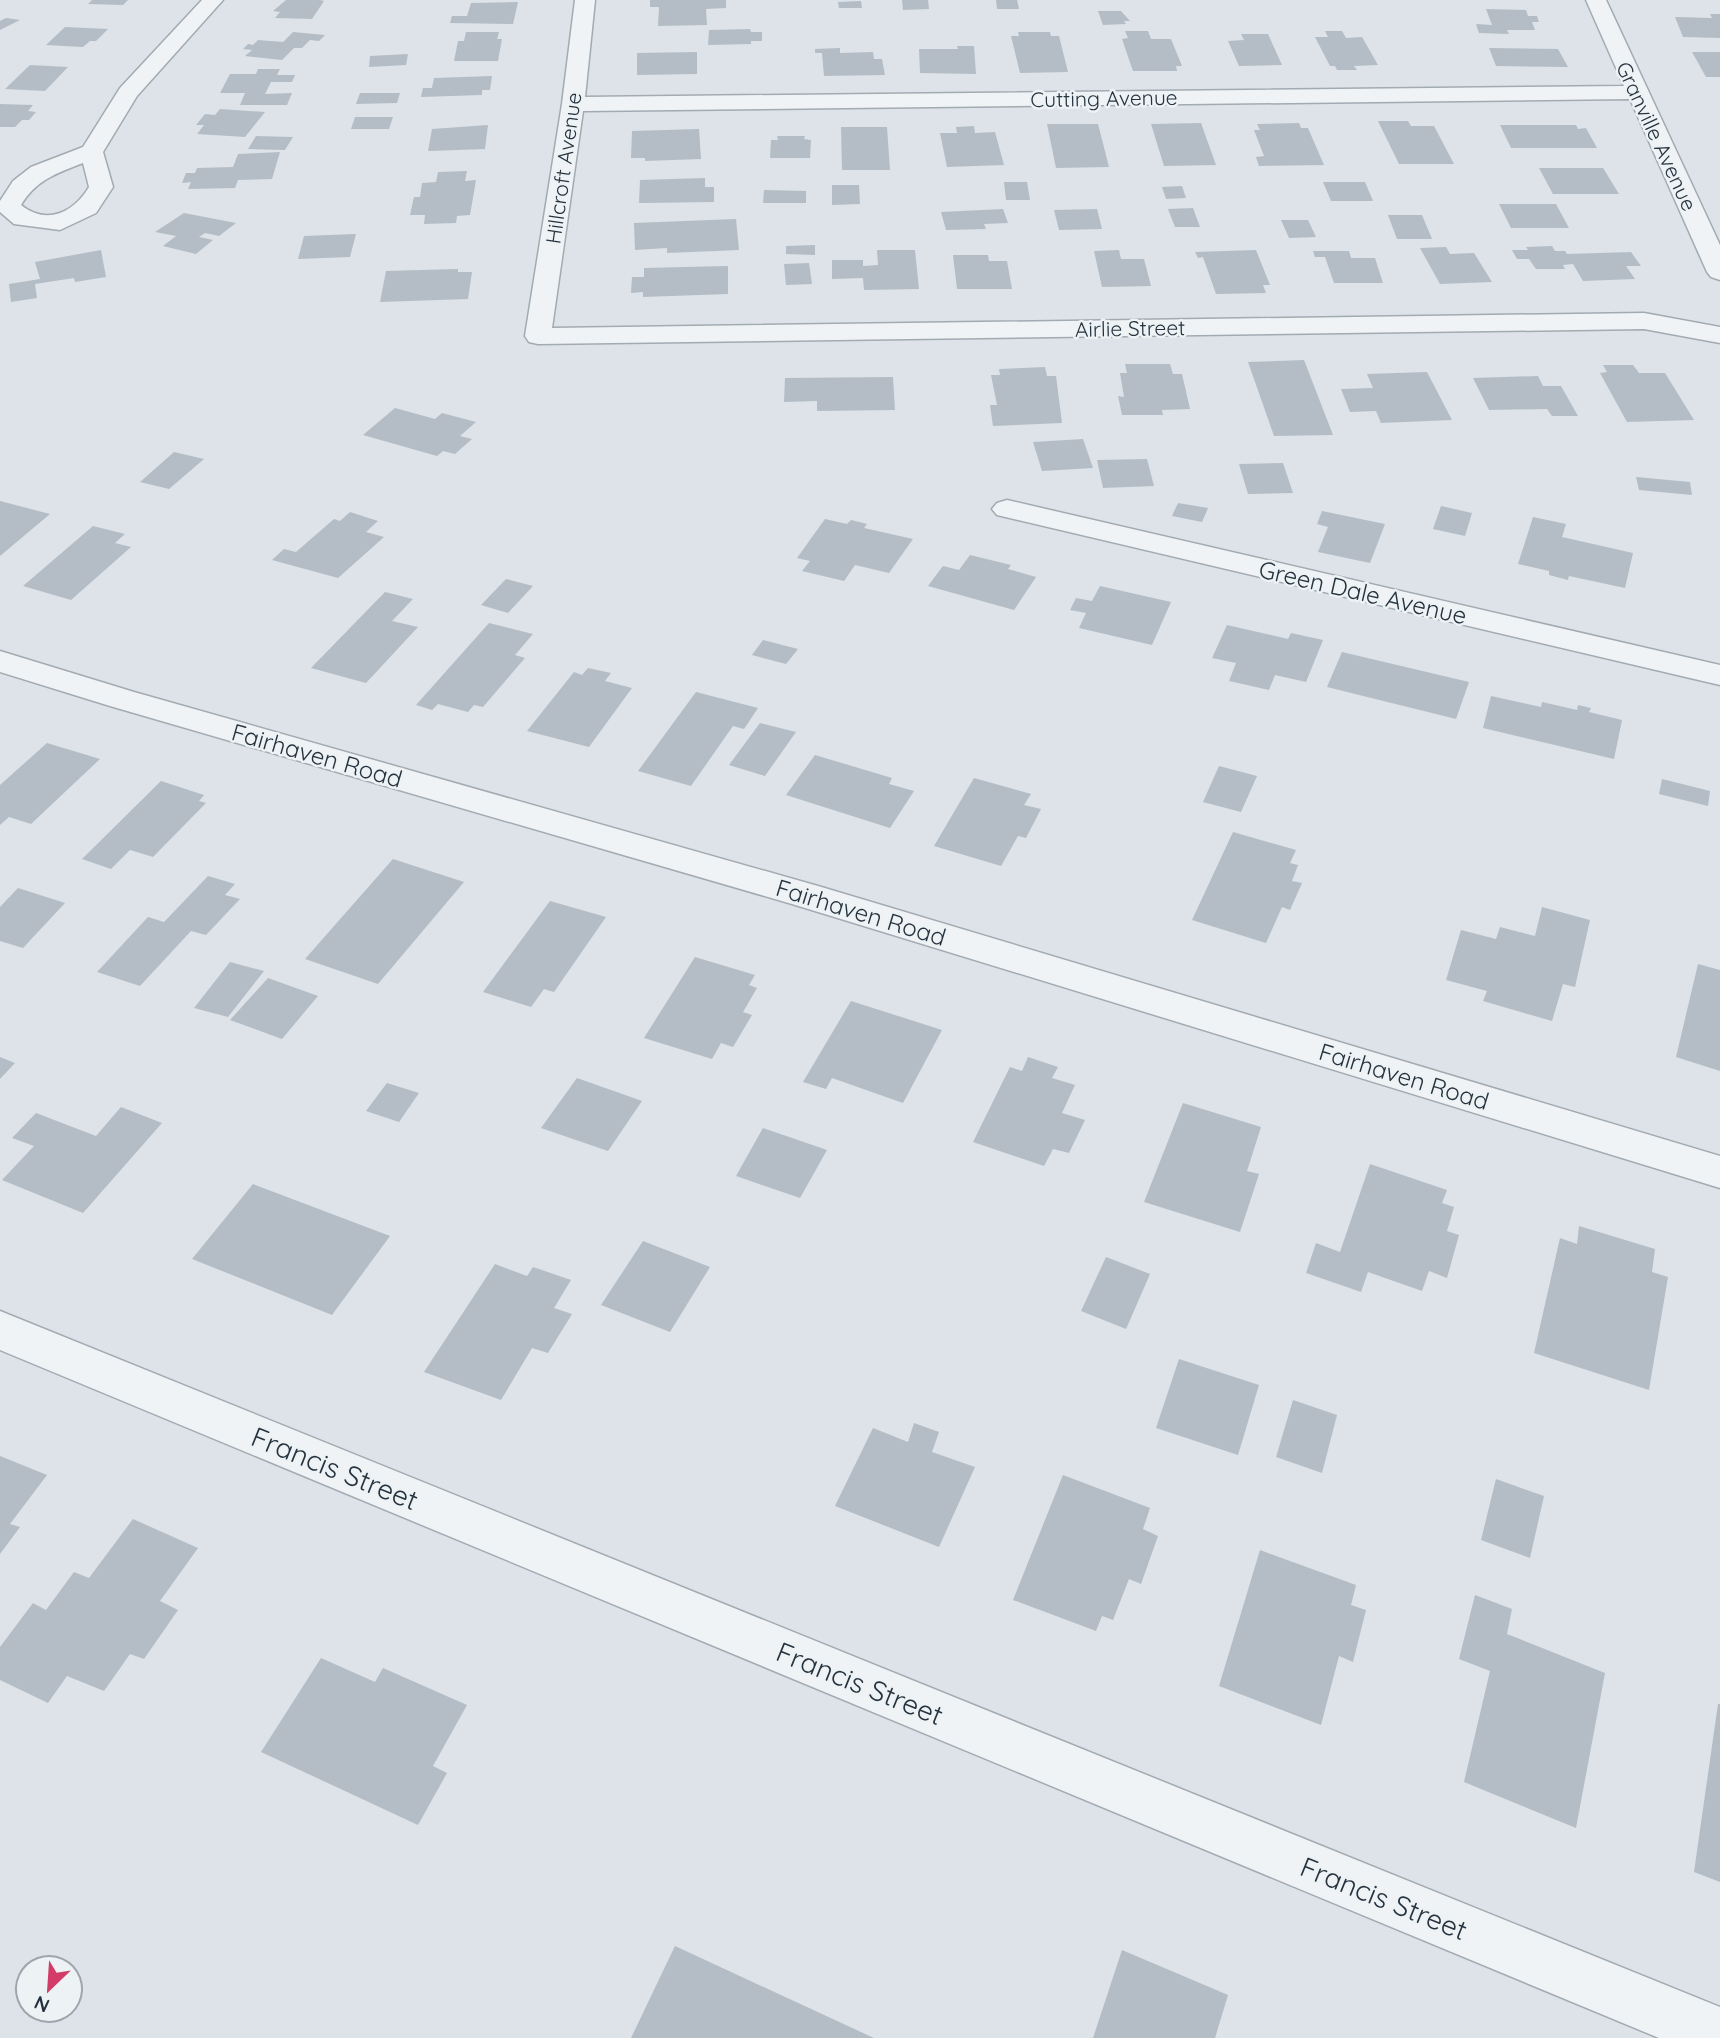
<svg xmlns="http://www.w3.org/2000/svg" width="1720" height="2038" font-family="Quicksand,sans-serif">
	<rect width="100%" height="100%" fill="#dde3e8"/>
	<g fill="#b4bdc5">
		<path d="M92 0H128L123 5 88 4Z"/>
		<path d="M286 0H320L324 1 312 19 275 18 280 12 273 11Z"/>
		<path d="M650 0H726V8L706 9 707 25 658 26 659 7H650Z"/>
		<path d="M902 0H928L929 9 903 10Z"/>
		<path d="M996 0H1017L1019 9H997Z"/>
		<path d="M861 1 862 8H839L838 2Z"/>
		<path d="M518 2 513 24 450 23 452 16H467L471 3Z"/>
		<path d="M1486 9 1526 10 1528 16H1537L1539 22H1532L1535 30H1507L1509 34 1479 33 1476 24 1492 25Z"/>
		<path d="M1098 11H1121L1130 21H1124L1126 24 1103 25Z"/>
		<path d="M1710 14H1720V38L1683 37 1675 17 1712 18Z"/>
		<path d="M6 18 20 20 0 30V21Z"/>
		<path d="M65 27 108 29 96 41H90L83 47 46 45Z"/>
		<path d="M750 29 751 32H762V41H751V44L708 45 709 30Z"/>
		<path d="M1125 31H1148L1151 39H1171L1182 66H1176L1177 71H1133L1122 39 1128 38Z"/>
		<path d="M1325 31H1342L1346 38 1362 37 1378 65 1354 66 1357 70H1337L1335 66H1330L1315 37H1328Z"/>
		<path d="M293 32 325 35 319 41 310 40 302 48H294L282 60 245 56 252 50 243 49 248 44 253 45 258 40 283 42Z"/>
		<path d="M466 32H499L497 39H502L498 61H454L458 41H464Z"/>
		<path d="M1018 32H1050L1051 36H1059L1068 72 1020 73 1011 36H1019Z"/>
		<path d="M1241 34H1268L1282 65 1239 66 1228 41 1244 40Z"/>
		<path d="M957 46H974L976 74 920 73 919 49H958Z"/>
		<path d="M840 48V53L873 52 874 59H882L885 75 824 76 822 53H815V49Z"/>
		<path d="M1489 48 1558 49 1568 67 1496 66Z"/>
		<path d="M697 52V74L637 75V53Z"/>
		<path d="M1692 52H1720V77H1706Z"/>
		<path d="M408 54 406 65 369 67 370 56Z"/>
		<path d="M30 65 68 67 45 91 5 89Z"/>
		<path d="M258 69H280L277 75H295L292 82H271L265 94 292 93 287 105H240L245 93H220L230 74H256Z"/>
		<path d="M492 76 490 90H482V95L421 97 423 88H432L434 78Z"/>
		<path d="M360 93H400L397 103 356 104Z"/>
		<path d="M0 104 33 105 28 111 36 112 29 120H22L15 127H0Z"/>
		<path d="M220 109 265 112 245 137 197 134 204 125H196L205 114 215 115Z"/>
		<path d="M355 117H393L389 129H351Z"/>
		<path d="M1378 121H1408L1411 126H1434L1454 164H1399Z"/>
		<path d="M1201 123 1216 165 1164 166 1151 124Z"/>
		<path d="M1299 123 1301 128H1308L1324 165 1259 166 1256 157 1264 156 1254 130H1260L1257 124Z"/>
		<path d="M1047 124H1098L1109 167 1056 168Z"/>
		<path d="M488 125 485 149 428 151 432 129Z"/>
		<path d="M1500 125H1576L1578 129 1586 128 1597 148H1511Z"/>
		<path d="M974 126 975 133 995 132 1004 165 947 167 940 133H957L956 127Z"/>
		<path d="M841 127H887L890 170H842Z"/>
		<path d="M699 129 701 159 645 161V158H631L632 131Z"/>
		<path d="M256 136 293 137 285 150 248 149Z"/>
		<path d="M777 136H805L804 139 811 140 810 158H770L771 140H778Z"/>
		<path d="M280 152 272 179 238 180 235 188 188 189 191 182 182 183 186 173H195L197 168 233 167 238 154Z"/>
		<path d="M1539 168H1603L1619 194H1553Z"/>
		<path d="M467 171 465 181 476 180 470 215 457 216 456 223 424 224 425 215H410L414 197H420L422 183 436 182 438 172Z"/>
		<path d="M705 178V187H714V202L639 203 640 180Z"/>
		<path d="M1004 182H1027L1030 200H1006Z"/>
		<path d="M1323 182H1365L1373 201H1331Z"/>
		<path d="M832 185H859L860 204 832 205Z"/>
		<path d="M1182 186 1186 198 1166 199 1162 187Z"/>
		<path d="M764 190 806 191V203H763Z"/>
		<path d="M1499 204H1556L1569 228H1511Z"/>
		<path d="M1193 208 1200 227H1175L1168 209Z"/>
		<path d="M1003 209 1008 223 984 224 986 229 946 230 941 212Z"/>
		<path d="M1097 209 1102 229 1059 230 1054 210Z"/>
		<path d="M184 213 236 223 219 236 205 233 199 237 213 240 196 254 163 246 176 236 155 232Z"/>
		<path d="M1388 215H1422L1432 239H1397Z"/>
		<path d="M736 219 739 250 667 253V248L635 250 634 223Z"/>
		<path d="M1281 220H1308L1316 237 1289 238Z"/>
		<path d="M356 234 350 257 298 259 304 236Z"/>
		<path d="M815 245V255L786 254V246Z"/>
		<path d="M1552 246 1555 251H1565L1567 254 1631 252 1641 266H1626L1635 279 1583 281 1573 264 1563 265 1565 269H1536L1529 259H1517L1512 250H1528L1526 247Z"/>
		<path d="M1446 247 1450 254 1474 253 1492 282 1440 284 1420 248Z"/>
		<path d="M101 250 106 277 75 282 74 278 35 284 37 298 11 302 9 284 40 279 35 262Z"/>
		<path d="M877 250H915L919 289 864 290 863 278 832 279V260H863V266L878 265Z"/>
		<path d="M1119 250 1121 259H1144L1151 286 1102 287 1094 251Z"/>
		<path d="M1256 250 1270 285H1263L1266 293 1216 294 1203 257 1198 258 1195 252Z"/>
		<path d="M1313 251H1349L1351 258H1375L1383 283H1334L1325 257H1315Z"/>
		<path d="M953 255H988L989 261H1007L1012 289H957Z"/>
		<path d="M809 263 812 284 786 285 784 264Z"/>
		<path d="M728 266V294L643 297V292L631 293 632 277H644V268Z"/>
		<path d="M458 269V272H472L468 299 380 302 386 271Z"/>
		<path d="M1304 360 1333 435 1274 436 1248 362Z"/>
		<path d="M1125 364H1170L1173 374H1182L1190 409 1162 410 1163 415H1122L1118 396 1124 397 1120 373H1127Z"/>
		<path d="M1603 365H1633L1639 373H1665L1694 420 1627 422 1600 373 1607 372Z"/>
		<path d="M1045 367 1047 376H1056L1062 423 993 426 990 405H997L991 375H1000L999 369Z"/>
		<path d="M1427 372 1452 420 1381 423 1376 411 1350 412 1341 389 1373 388 1367 374Z"/>
		<path d="M1538 376 1543 386H1561L1578 416H1552L1547 409 1489 410 1473 378Z"/>
		<path d="M893 377 895 410 817 411V401L784 402 785 378Z"/>
		<path d="M395 408 435 419 442 413 476 422 460 436 472 439 455 454 443 451 437 456 363 435Z"/>
		<path d="M1083 439 1093 468 1042 471 1033 442Z"/>
		<path d="M174 452 204 459 169 489 140 482Z"/>
		<path d="M1147 459 1154 486 1103 488 1097 460Z"/>
		<path d="M1283 463 1293 493 1248 494 1239 464Z"/>
		<path d="M1636 477 1690 482 1692 495 1639 490Z"/>
		<path d="M0 501 50 514 0 556Z"/>
		<path d="M1178 503 1208 508 1202 522 1172 516Z"/>
		<path d="M1441 506 1472 513 1465 536 1433 529Z"/>
		<path d="M1322 511 1385 524 1370 563 1318 552 1328 527 1317 524Z"/>
		<path d="M350 512 378 521 366 532 384 537 338 578 272 560 284 549 296 552 334 519 340 521Z"/>
		<path d="M1533 517 1566 524 1562 537 1633 553 1625 588 1569 576 1568 580 1549 575V571L1518 564Z"/>
		<path d="M825 519 847 524 851 520 867 524 864 528 913 539 889 573 855 565 844 581 802 571 810 561 797 558Z"/>
		<path d="M93 526 125 534 115 543 131 547 71 600 23 586Z"/>
		<path d="M970 555 1011 565 1008 569 1036 577 1014 610 928 586 943 566 959 570Z"/>
		<path d="M506 579 533 586 508 613 481 605Z"/>
		<path d="M1100 586 1171 602 1152 645 1079 628 1086 613 1070 610 1076 598 1092 601Z"/>
		<path d="M385 592 413 599 392 621 418 627 366 683 311 668Z"/>
		<path d="M489 623 533 634 515 655 525 658 483 707 474 705 468 712 438 704 432 710 416 705Z"/>
		<path d="M1227 625 1288 639 1291 633 1323 640 1306 682 1275 675 1269 690 1229 681 1236 663 1212 658Z"/>
		<path d="M763 640 798 649 786 664 752 655Z"/>
		<path d="M1342 652 1469 682 1456 719 1327 687Z"/>
		<path d="M588 668 611 673 605 681 632 688 589 747 527 731 574 672 582 675Z"/>
		<path d="M696 692 758 708 744 729 733 726 691 786 638 771Z"/>
		<path d="M1491 696 1541 707 1542 702 1577 710 1578 705 1591 708 1589 712 1622 720 1614 759 1483 728Z"/>
		<path d="M760 723 796 732 765 776 729 765Z"/>
		<path d="M47 743 100 759 31 824 9 817 0 825V785Z"/>
		<path d="M815 755 892 778 889 784 914 791 890 828 786 795Z"/>
		<path d="M1219 766 1257 776 1241 812 1203 802Z"/>
		<path d="M974 778 1031 794 1024 805 1041 809 1026 838 1018 836 1001 866 934 846Z"/>
		<path d="M1662 779 1710 791 1708 806 1659 794Z"/>
		<path d="M161 781 204 795 199 801 206 803 153 857 130 850 111 869 82 859Z"/>
		<path d="M1233 832 1296 850 1290 863 1298 865 1292 881 1302 883 1290 910 1282 907 1266 943 1192 920Z"/>
		<path d="M393 859 464 882 378 984 305 959Z"/>
		<path d="M208 876 235 884 225 895 240 899 206 935 191 931 140 986 97 972 148 917 164 922Z"/>
		<path d="M18 888 65 903 23 948 0 941V907Z"/>
		<path d="M550 901 606 917 554 992 544 989 531 1007 483 992Z"/>
		<path d="M1542 907 1590 920 1575 987 1563 984 1552 1021 1483 1001 1487 991 1446 980 1461 930 1496 939 1500 927 1535 936Z"/>
		<path d="M695 957 755 975 749 985 757 988 743 1012 752 1015 733 1047 721 1043 712 1059 644 1038Z"/>
		<path d="M230 962 264 971 228 1017 194 1008Z"/>
		<path d="M1698 964 1720 970V1071L1676 1057Z"/>
		<path d="M268 978 318 996 282 1039 230 1020Z"/>
		<path d="M851 1001 942 1030 903 1103 832 1078 826 1089 803 1082Z"/>
		<path d="M0 1057 15 1063 0 1079Z"/>
		<path d="M1028 1057 1058 1067 1052 1078 1075 1085 1062 1113 1085 1120 1069 1153 1053 1149 1044 1166 973 1142 1010 1067 1022 1071Z"/>
		<path d="M577 1078 642 1101 608 1151 541 1128Z"/>
		<path d="M387 1083 419 1093 399 1122 366 1111Z"/>
		<path d="M1183 1103 1261 1127 1247 1171 1259 1174 1240 1232 1144 1202Z"/>
		<path d="M121 1107 162 1123 83 1213 2 1180 34 1146 12 1138 36 1113 96 1136Z"/>
		<path d="M763 1128 827 1150 800 1198 736 1176Z"/>
		<path d="M1370 1164 1447 1190 1442 1203 1454 1207 1447 1231 1459 1235 1447 1278 1429 1271 1422 1291 1368 1272 1361 1292 1306 1273 1316 1243 1340 1252Z"/>
		<path d="M253 1184 390 1236 332 1315 192 1259Z"/>
		<path d="M1579 1226 1655 1249 1652 1272 1668 1277 1649 1390 1534 1353 1560 1238 1577 1244Z"/>
		<path d="M643 1241 710 1267 670 1332 601 1305Z"/>
		<path d="M1106 1257 1150 1274 1126 1329 1081 1311Z"/>
		<path d="M495 1264 527 1276 533 1267 571 1280 554 1308 572 1314 548 1353 532 1348 501 1400 424 1372Z"/>
		<path d="M1179 1359 1259 1385 1238 1455 1156 1428Z"/>
		<path d="M1293 1400 1337 1415 1322 1473 1276 1457Z"/>
		<path d="M914 1423 939 1432 932 1452 975 1467 939 1547 835 1506 873 1428 908 1442Z"/>
		<path d="M0 1456 47 1475 10 1524 20 1527 0 1554Z"/>
		<path d="M1063 1475 1150 1508 1143 1529 1158 1536 1141 1584 1129 1579 1113 1620 1102 1616 1096 1631 1013 1600Z"/>
		<path d="M1496 1479 1544 1496 1530 1558 1481 1540Z"/>
		<path d="M133 1519 198 1548 160 1601 178 1610 144 1659 130 1654 104 1691 67 1676 48 1703 0 1680V1647L33 1603 46 1610 74 1572 89 1578Z"/>
		<path d="M1260 1550 1356 1585 1351 1605 1366 1610 1353 1662 1339 1656 1321 1725 1219 1686Z"/>
		<path d="M1475 1595 1512 1609 1507 1634 1605 1673 1576 1828 1464 1782 1490 1671 1459 1659Z"/>
		<path d="M321 1658 375 1682 383 1668 467 1705 433 1766 447 1773 418 1825 261 1752Z"/>
		<path d="M1718 1704H1720V1882L1694 1872Z"/>
		<path d="M675 1946 874 2038H631Z"/>
		<path d="M1122 1950 1228 1995 1215 2038H1093Z"/>
	</g>
	<g fill="none" stroke-linecap="round" stroke-linejoin="round">
		<defs>
			<g id="minor">
				<path d="M202 0H223L137 96 103 152 113 187 96 213 60 230 14 224 0 212V201L13 181 31 167 83 147 120 88ZM83 163 89 187C74 212 47 226 21 205 36 180 57 173 83 163Z"/>
				<path d="M575 0H595L585 97 1624 86 1586 0H1606L1720 245V280L1711 277 1707 272 1630 99 583 111 552 328 1644 313 1720 327V343L1644 329 538 344 529 342 525 336 562 104Z"/>
				<path d="M1007 500 1720 665V685L997 515 992 509 997 503Z"/>
				<path d="M0 651 134 692 818 886 1720 1156V1188L792 904 110 706 0 672Z"/>
				<path d="M0 1311 1720 2007V2038H1659L0 1350Z"/>
			</g>
		</defs>
		<use href="#minor" stroke="#a2abb2" stroke-width="3"/>
		<use href="#minor" fill="#f0f3f6" fill-rule="evenodd"/>
	</g>
	<g text-anchor="middle" dominant-baseline="central" stroke-width="5" stroke-linejoin="round" paint-order="stroke">
		<g font-size="21" fill="#26333f" stroke="#edf2f5">
			<text transform="translate(1104 98) rotate(-1)">Cutting Avenue</text>
			<text transform="translate(1657 136) rotate(65)">Granville Avenue</text>
			<text transform="translate(563 168) rotate(-82)">Hillcroft Avenue</text>
			<text transform="translate(1130 328) rotate(-1)">Airlie Street</text>
		</g>
		<g font-size="24" fill="#26333f" stroke="#edf2f5">
			<text transform="translate(1363 592) rotate(13)">Green Dale Avenue</text>
			<text transform="translate(317 755) rotate(16)">Fairhaven Road</text>
			<text transform="translate(861 912) rotate(17)">Fairhaven Road</text>
			<text transform="translate(1404 1076) rotate(17)">Fairhaven Road</text>
		</g>
		<g font-size="28" fill="#26333f" stroke="#edf2f5">
			<text transform="translate(335 1468) rotate(22)">Francis Street</text>
			<text transform="translate(860 1683) rotate(22)">Francis Street</text>
			<text transform="translate(1384 1898) rotate(22)">Francis Street</text>
		</g>
	</g>
	<g transform="translate(49 1989) rotate(205)"><circle r="33" fill="#edf2f5" stroke="#9da6ac" stroke-width="2"/>
	<path d="M0-5L12 26L0 18L-12 26Z" fill="#d33c68"/>
	<text y="-10" font-size="19" font-weight="bold" text-anchor="middle" fill="#26333f">N</text>
	</g>
</svg>
